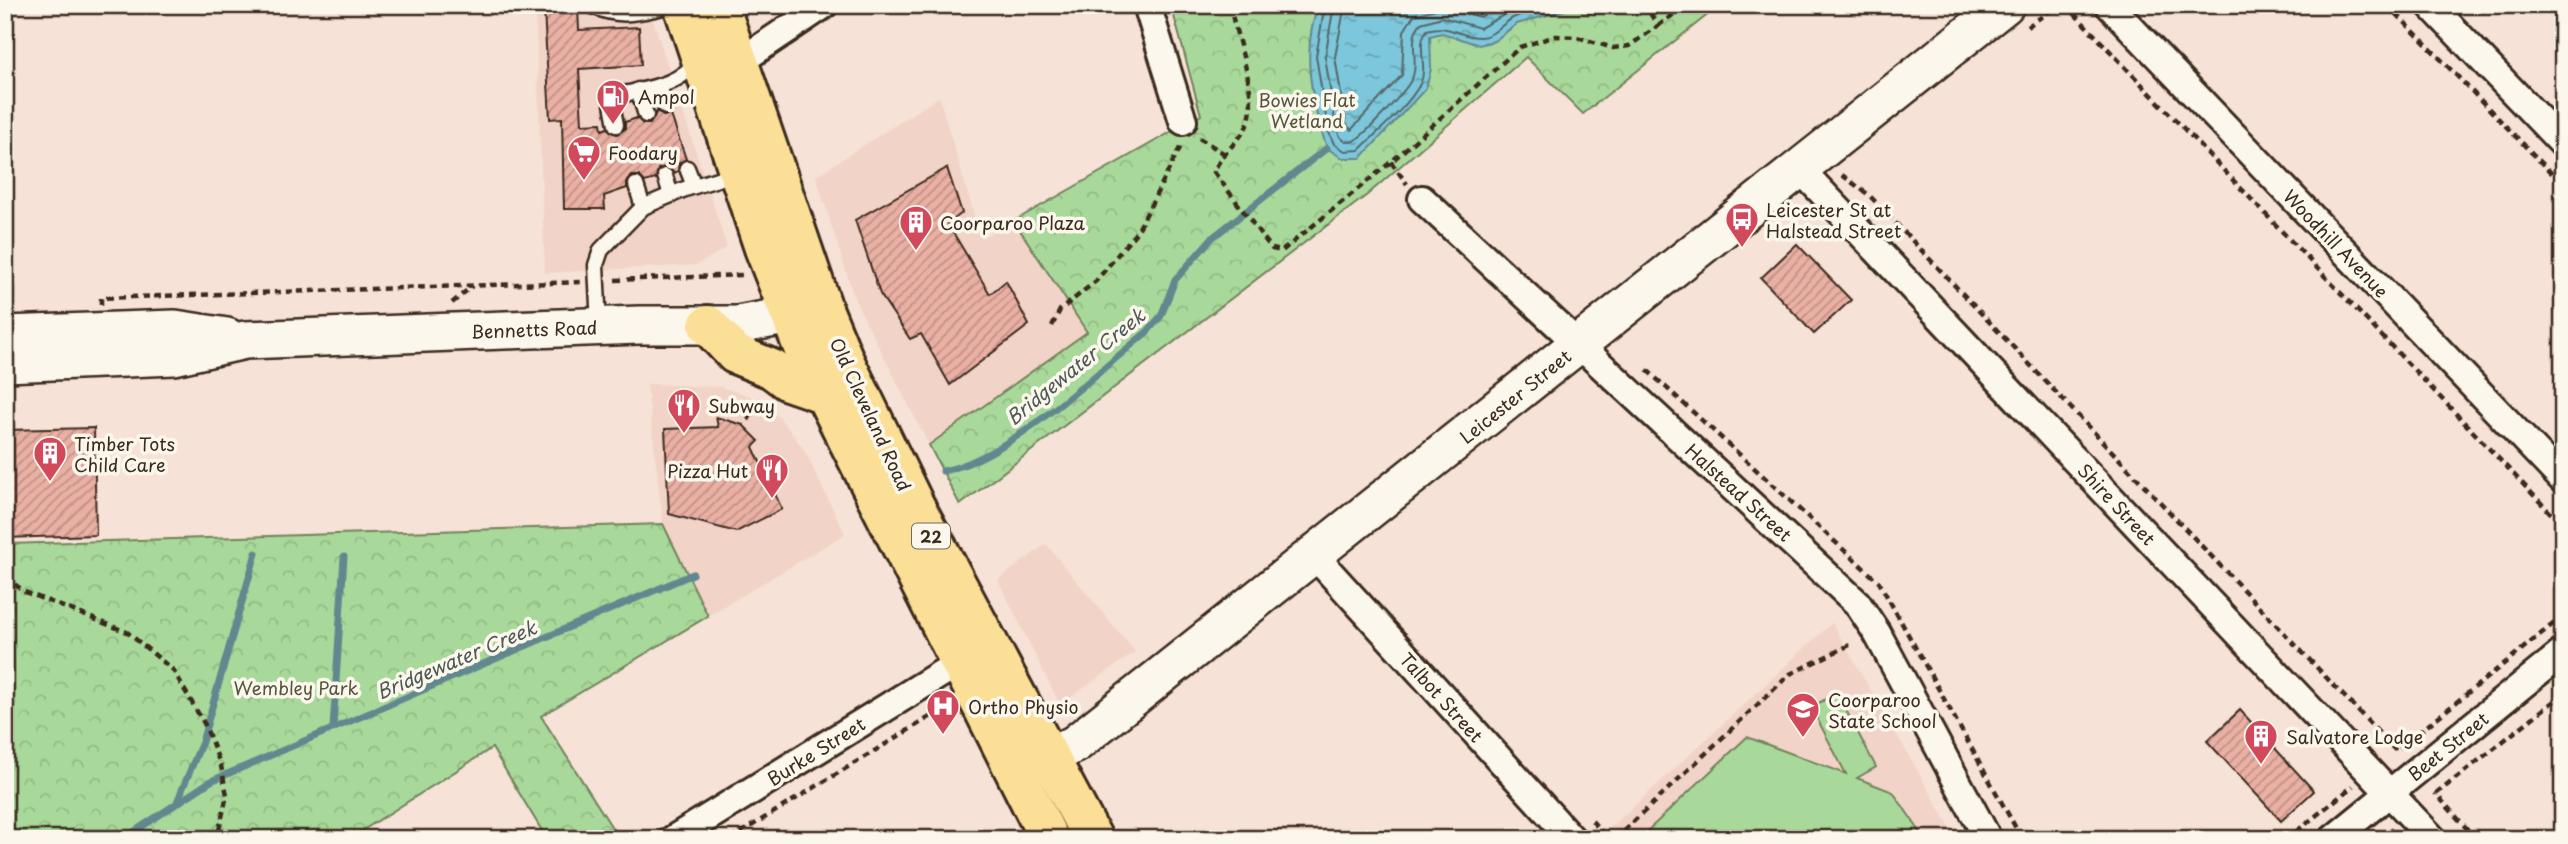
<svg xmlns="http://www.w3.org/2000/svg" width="2568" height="844" font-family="'Playpen Sans',sans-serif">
	<defs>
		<pattern id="forest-crowns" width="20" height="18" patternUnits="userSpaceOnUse" patternTransform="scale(1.75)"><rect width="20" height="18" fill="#a8d99a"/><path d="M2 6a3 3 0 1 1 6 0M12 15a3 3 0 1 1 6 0" fill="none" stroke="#92ba84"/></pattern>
		<pattern id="water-ripples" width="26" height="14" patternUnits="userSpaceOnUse" patternTransform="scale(1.75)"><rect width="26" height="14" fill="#7cc7db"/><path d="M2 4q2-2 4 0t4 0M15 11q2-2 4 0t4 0" fill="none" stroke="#67a2b1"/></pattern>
		<pattern id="building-hatch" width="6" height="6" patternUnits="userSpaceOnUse" patternTransform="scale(1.75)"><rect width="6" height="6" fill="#eab0a4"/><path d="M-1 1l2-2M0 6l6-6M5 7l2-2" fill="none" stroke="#bf8f85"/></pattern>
	</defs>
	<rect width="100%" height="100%" fill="#f6e2d6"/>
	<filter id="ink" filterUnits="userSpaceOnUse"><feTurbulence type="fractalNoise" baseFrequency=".0143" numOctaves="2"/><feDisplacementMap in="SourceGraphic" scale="14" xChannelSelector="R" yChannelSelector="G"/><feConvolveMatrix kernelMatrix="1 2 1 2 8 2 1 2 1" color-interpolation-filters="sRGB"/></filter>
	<g filter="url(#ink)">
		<g fill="#f2d3c7">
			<path d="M535 5H648L727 247 697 265 545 273Z"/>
			<path d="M939 97 981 238 1014 221 1087 332 929 445 855 300 816 176Z"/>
			<path d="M647 384 720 387 750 396 780 418 803 448 845 534 708 616 663 524Z"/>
			<path d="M1046 544 1135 652 1060 705 998 580Z"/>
			<path d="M1832 623 1957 839H1614L1607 831Z"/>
		</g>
		<g fill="url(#forest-crowns)" stroke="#72825c" stroke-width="2">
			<path d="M1171 5H1720L1583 114 1526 57 1367 195 960 505 929 445 1087 332 1014 221 1201 115Z"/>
			<path d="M663 524 708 616 541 716 616 834 608 839H547L492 748 349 839H5V540L8 544Z"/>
		</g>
		<path fill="#a8d99a" stroke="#72825c" stroke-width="2" d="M1837 693 1876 767 1857 778 1893 792 1925 839H1649L1644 834 1747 737 1846 774 1811 707Z"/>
		<path fill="url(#water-ripples)" stroke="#62888f" stroke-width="2" d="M1319 5H1582L1517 24 1494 41 1479 45 1442 33 1430 36 1431 69 1426 88 1361 158H1342L1327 148C1312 106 1300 48 1319 5Z"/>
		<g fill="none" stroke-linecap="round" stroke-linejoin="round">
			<g stroke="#55696a" stroke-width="2">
				<path d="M1325 5 1316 56 1328 130 1334 144 1345 151 1359 150C1376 133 1409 106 1420 84 1429 67 1415 45 1427 30 1448 23 1461 38 1481 37 1495 36 1503 22 1515 17 1530 10 1547 7 1564 5"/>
				<path d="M1334 5 1325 57 1336 127C1339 135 1341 142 1350 142 1359 143 1410 87 1413 76 1419 58 1407 39 1421 23L1442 17 1480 28 1522 5"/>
				<path d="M1345 5 1335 57 1346 124 1351 130 1402 75 1404 31 1414 15 1443 7 1481 17 1497 5"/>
			</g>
			<g stroke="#62888f" stroke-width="7">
				<path d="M943 471C1007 459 1094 375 1147 332L1161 316 1175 280 1212 238 1327 148"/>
				<path d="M333 728 344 557"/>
				<path d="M177 802 202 742 256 553"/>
				<path d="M123 839 211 781 693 574"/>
			</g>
		</g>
		<g fill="url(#building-hatch)" stroke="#3b2a1e" stroke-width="2">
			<path d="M578 8 579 30 639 27 641 65 579 69 582 124 601 123 602 130 607 128 617 134 625 129V122L637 118 643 124H650L657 111 663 116 671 115 686 159 679 163 678 171 674 173 666 167 658 169 656 179 645 182 639 176H632L627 182V188L604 196 605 209H564L562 118 550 119 544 10Z"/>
			<path d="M947 168 962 213 948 224 990 294 1006 281 1029 325 950 385 921 334 910 339 880 294 855 220Z"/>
			<path d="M1797 244 1851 300 1814 334 1761 278Z"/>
			<path d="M716 417 743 425 759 441 753 447 782 509 736 532 669 514 665 429 718 427Z"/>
			<path d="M94 428 96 535 5 538V430Z"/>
			<path d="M2240 710 2314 791 2281 821 2207 741Z"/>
		</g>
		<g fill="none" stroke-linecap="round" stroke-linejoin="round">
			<defs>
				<g id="lane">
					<path d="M590 5C622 20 639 12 673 5"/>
					<path d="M659 86 666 107"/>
					<path d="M638 90 646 115"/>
					<path d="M616 125 612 104 615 96C644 89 681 87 698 58"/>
					<path d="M687 168 694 186"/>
					<path d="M665 176 671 195"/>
					<path d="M636 185 643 207"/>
					<path d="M599 326 596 265 601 250 643 207 685 189 737 173"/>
				</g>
				<g id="street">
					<path d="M1147 5 1183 121"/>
					<path d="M2109 5 2563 480"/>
					<path d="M2430 5 2563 144"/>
					<path d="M739 62 824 5"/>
					<path d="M1801 170 2433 839"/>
					<path d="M1422 199 1857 603 1877 633 1988 839"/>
					<path d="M1314 555 1572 839"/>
					<path d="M673 839 960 662"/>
					<path d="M2333 839 2563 652"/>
				</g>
				<g id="secondary">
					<path d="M5 335 175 329 227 337"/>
					<path d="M5 363 174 356 245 340 639 325H738L822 309"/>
					<path d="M1023 770 1075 744 2005 5"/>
				</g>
				<g id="highway">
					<path d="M683 5 764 248 809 363 1049 839"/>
					<path d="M719 5 823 309 844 360 915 506 1093 839"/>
					<path d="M708 325 735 354 772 369 788 381 823 393"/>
				</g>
			</defs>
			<use href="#lane" stroke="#3b2a1e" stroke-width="19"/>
			<use href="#street" stroke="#3b2a1e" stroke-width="32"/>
			<use href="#secondary" stroke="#3b2a1e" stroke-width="42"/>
			<use href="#highway" stroke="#3b2a1e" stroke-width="44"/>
			<g stroke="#3b2a1e" stroke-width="4.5" stroke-dasharray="7 5" stroke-linecap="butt">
				<path d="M1230 5C1235 35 1259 95 1248 123 1241 141 1221 153 1214 172L1272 249 1282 251 1391 162 1520 47 1556 36 1577 37 1613 48 1629 46 1658 26 1645 5"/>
				<path d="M2066 5 2563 526"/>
				<path d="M2388 5 2563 185"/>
				<path d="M1658 26 1686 5"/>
				<path d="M2027 27 2058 5"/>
				<path d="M1199 138 1225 154"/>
				<path d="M1391 162 1407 184"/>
				<path d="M1842 175 1869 195 2396 751 2563 616"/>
				<path d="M615 280 742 275"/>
				<path d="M452 303 472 286"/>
				<path d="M101 305V298L581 282"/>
				<path d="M1052 326 1060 310 1096 281 1138 230 1182 144"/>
				<path d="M1647 370 1879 582 2022 839"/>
				<path d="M748 420 761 399"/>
				<path d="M5 577 25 592 127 632 173 670 205 725 221 766 227 795 217 839"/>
				<path d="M1592 821 1608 839"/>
				<path d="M730 839 948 706"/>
				<path d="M1615 839 1790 674 1854 643"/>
				<path d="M2287 839 2353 786"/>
				<path d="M2380 839 2392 829"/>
				<path d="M2476 839 2436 794 2563 694"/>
			</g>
			<use href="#lane" stroke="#fbf7ec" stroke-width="14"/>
			<use href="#street" stroke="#fbf7ec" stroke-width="26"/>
			<use href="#secondary" stroke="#fbf7ec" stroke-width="37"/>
			<use href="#highway" stroke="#fbdf96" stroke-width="38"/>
		</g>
	</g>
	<defs>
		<symbol id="fuel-pin" viewBox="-11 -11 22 30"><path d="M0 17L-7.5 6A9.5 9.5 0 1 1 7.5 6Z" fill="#d1495b" stroke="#fbf7ec"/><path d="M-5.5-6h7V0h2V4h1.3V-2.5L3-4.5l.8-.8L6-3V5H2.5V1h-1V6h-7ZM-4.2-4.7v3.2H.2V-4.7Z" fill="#fff"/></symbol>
		<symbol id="supermarket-pin" viewBox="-11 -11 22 30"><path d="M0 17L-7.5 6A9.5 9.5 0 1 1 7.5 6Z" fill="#d1495b" stroke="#fbf7ec"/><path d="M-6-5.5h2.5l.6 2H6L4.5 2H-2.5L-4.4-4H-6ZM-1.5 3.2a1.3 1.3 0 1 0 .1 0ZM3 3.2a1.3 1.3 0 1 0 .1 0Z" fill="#fff"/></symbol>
		<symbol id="bus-pin" viewBox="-11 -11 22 30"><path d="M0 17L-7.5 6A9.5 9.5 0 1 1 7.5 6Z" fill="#d1495b" stroke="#fbf7ec"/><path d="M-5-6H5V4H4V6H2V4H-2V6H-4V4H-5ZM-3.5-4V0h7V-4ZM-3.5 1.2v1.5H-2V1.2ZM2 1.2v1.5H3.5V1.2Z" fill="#fff"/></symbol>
		<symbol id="building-pin" viewBox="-11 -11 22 30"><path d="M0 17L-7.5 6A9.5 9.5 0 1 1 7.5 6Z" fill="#d1495b" stroke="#fbf7ec"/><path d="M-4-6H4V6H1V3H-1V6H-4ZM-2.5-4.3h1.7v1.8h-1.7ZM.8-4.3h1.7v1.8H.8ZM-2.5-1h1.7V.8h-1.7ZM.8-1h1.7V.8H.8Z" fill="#fff"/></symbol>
		<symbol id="restaurant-pin" viewBox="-11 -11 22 30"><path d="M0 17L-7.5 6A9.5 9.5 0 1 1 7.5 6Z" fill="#d1495b" stroke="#fbf7ec"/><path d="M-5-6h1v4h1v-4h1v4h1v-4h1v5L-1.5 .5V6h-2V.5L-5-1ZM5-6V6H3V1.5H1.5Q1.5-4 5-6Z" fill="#fff"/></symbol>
		<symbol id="hospital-pin" viewBox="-11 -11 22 30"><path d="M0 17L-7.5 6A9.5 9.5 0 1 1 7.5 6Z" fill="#d1495b" stroke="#fbf7ec"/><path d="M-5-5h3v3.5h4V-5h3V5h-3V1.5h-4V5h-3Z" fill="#fff"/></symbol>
		<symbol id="school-pin" viewBox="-11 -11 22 30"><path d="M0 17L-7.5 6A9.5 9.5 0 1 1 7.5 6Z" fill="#d1495b" stroke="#fbf7ec"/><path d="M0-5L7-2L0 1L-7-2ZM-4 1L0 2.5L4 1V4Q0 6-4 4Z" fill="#fff"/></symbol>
	</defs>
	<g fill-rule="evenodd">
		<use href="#fuel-pin" x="594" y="77" width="38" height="52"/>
		<use href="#supermarket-pin" x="565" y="133" width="38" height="52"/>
		<use href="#bus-pin" x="1723" y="200" width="38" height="52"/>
		<use href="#building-pin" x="897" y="203" width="38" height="52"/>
		<use href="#restaurant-pin" x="665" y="386" width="38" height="52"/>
		<use href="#building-pin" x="31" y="434" width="38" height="52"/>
		<use href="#restaurant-pin" x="753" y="451" width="38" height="52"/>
		<use href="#hospital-pin" x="924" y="687" width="38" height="52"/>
		<use href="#school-pin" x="1784" y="690" width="38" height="52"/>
		<use href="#building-pin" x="2242" y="717" width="38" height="52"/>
	</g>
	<g text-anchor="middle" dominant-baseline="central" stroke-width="7" stroke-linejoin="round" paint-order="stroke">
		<rect fill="#fbf7ec" stroke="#75685c" stroke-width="2" x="912" y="523.5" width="38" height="25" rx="5"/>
		<g font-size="16" font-weight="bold" fill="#3b2a1e">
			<text x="931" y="536">22</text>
		</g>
		<g font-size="18" fill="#3b2a1e" stroke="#fbf7ec" text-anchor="start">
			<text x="638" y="96">Ampol</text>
			<text x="608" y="152">Foodary</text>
			<text x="1766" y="209">Leicester St at<tspan x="1766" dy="21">Halstead Street</tspan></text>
			<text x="940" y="222">Coorparoo Plaza</text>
			<text x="708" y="405">Subway</text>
			<text x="74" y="443">Timber Tots<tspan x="74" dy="21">Child Care</tspan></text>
			<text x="748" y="470" text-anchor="end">Pizza Hut</text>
			<text x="1828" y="699">Coorparoo<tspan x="1828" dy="21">State School</tspan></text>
			<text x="968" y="706">Ortho Physio</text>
			<text x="2286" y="736">Salvatore Lodge</text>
		</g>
		<g font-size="18" fill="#56563d" stroke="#fbf7ec">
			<text x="1307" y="99">Bowies Flat<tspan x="1307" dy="21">Wetland</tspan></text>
			<text x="296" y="687">Wembley Park</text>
		</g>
		<g font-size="18" fill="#3b2a1e" stroke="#fbf7ec">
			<text transform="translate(2336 243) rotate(46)">Woodhill Avenue</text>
			<text transform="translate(534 329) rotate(-2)">Bennetts Road</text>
			<text transform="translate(1515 396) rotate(-39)">Leicester Street</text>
			<text transform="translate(871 414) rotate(65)">Old Cleveland Road</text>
			<text transform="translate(1739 492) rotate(42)">Halstead Street</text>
			<text transform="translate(2117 504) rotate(47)">Shire Street</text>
			<text transform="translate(1442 697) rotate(48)">Talbot Street</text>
			<text transform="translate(2448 746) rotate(-39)">Beet Street</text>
			<text transform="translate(816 751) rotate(-32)">Burke Street</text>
		</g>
		<g font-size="19" font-style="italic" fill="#4e5957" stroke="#fbf7ec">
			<text transform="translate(1075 366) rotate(-39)">Bridgewater Creek</text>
			<text transform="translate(456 659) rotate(-23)">Bridgewater Creek</text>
		</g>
	</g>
	<rect width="2568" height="844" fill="none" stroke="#fbf7ec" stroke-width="28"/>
	<rect x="14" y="14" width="2540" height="816" fill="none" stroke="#3b2a1e" stroke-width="2.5" filter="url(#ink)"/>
</svg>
